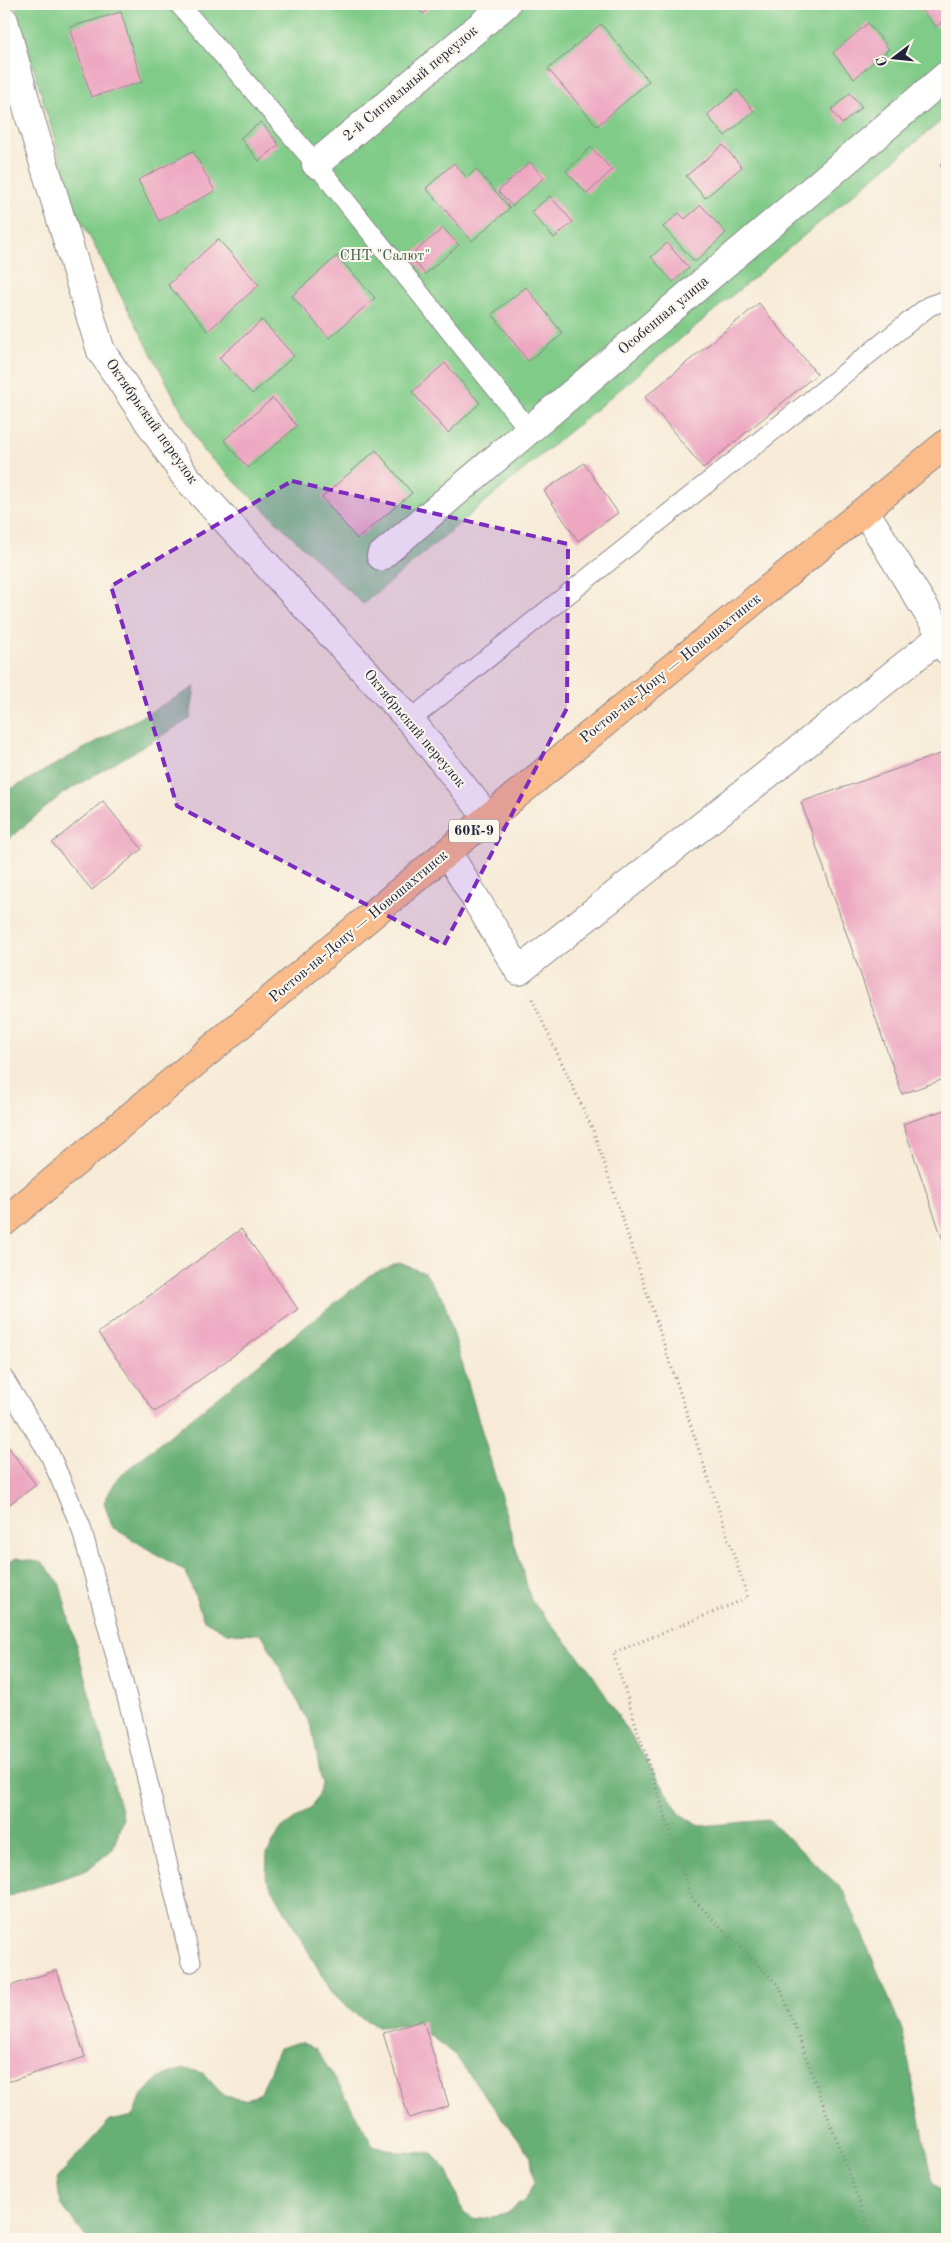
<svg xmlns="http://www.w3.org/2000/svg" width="951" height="2243" font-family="'Old Standard TT',serif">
	<rect width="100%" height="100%" fill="#fbf7ec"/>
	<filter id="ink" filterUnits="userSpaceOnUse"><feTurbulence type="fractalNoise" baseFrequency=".02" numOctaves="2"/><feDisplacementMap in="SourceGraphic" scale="10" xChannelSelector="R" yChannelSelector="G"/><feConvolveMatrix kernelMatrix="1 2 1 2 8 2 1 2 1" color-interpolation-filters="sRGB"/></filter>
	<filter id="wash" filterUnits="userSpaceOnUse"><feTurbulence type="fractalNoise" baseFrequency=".0096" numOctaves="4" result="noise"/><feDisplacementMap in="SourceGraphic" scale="20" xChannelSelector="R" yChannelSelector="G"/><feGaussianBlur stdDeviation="1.12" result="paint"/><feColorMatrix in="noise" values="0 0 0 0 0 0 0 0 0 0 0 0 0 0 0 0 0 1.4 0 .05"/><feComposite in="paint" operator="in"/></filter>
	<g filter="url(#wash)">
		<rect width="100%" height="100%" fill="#f7ebd7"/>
		<path fill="#80cb88" stroke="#517662" d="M15 4H947V116L363 604 203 451 75 209Z"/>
		<g fill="#68af74" stroke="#456858">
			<path d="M195 687 190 719 62 794 4 843V793Z"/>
			<path d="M399 1263 425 1273 444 1301 531 1600 589 1669 680 1814 700 1826 769 1820 844 1891 902 2030 933 2182 947 2197V2239H87L60 2203 57 2178 109 2121 134 2116 141 2097 159 2078 184 2068 203 2073 224 2096 245 2100 261 2093 279 2048 300 2042 316 2049 340 2087 373 2145 398 2152 431 2153 448 2171 462 2211 476 2220 506 2214 525 2200 534 2183 531 2157 455 2055 416 2025 378 2027 352 2012 331 1991 266 1878 267 1854 280 1830 313 1806 322 1784 312 1728 262 1634 227 1633 204 1620 186 1572 112 1527 104 1502 118 1477 370 1275Z"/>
			<path d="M16 1558 43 1563 59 1582 123 1818 113 1849 87 1870 4 1898V1566Z"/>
		</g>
		<g id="blocks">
			<g fill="#eda7c1">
				<path d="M414 4H435L423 14Z"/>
				<path d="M645 4H655L650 9Z"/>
				<path d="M916 4H947V17L936 27Z"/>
				<path d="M121 12 142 82 91 97 70 27Z"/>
				<path d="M868 23 889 49 854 79 833 53Z"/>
				<path d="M601 24 649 81 597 126 548 69Z"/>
				<path d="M737 90 754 111 725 136 707 115Z"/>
				<path d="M850 93 862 107 842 124 831 110Z"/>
				<path d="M261 122 279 145 259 161 240 138Z"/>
				<path d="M723 145 742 167 705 198 686 176Z"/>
				<path d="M591 147 612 170 587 194 566 171Z"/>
				<path d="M193 151 215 191 159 221 138 180Z"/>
				<path d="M947 159V174L940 165Z"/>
				<path d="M530 162 544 178 512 206 498 191Z"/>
				<path d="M454 163 467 178 476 169 510 208 472 241 426 188Z"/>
				<path d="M550 196 573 222 554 238 531 212Z"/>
				<path d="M701 205 726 233 695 262 663 227 679 213 685 219Z"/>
				<path d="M443 228 459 245 425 274 410 256Z"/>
				<path d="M218 239 259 285 208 331 168 285Z"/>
				<path d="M667 243 689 268 673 282 651 257Z"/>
				<path d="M337 256 375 298 329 338 292 296Z"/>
				<path d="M526 287 563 334 528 361 492 314Z"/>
				<path d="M759 303 817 374 703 468 645 397Z"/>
				<path d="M262 320 294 356 252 394 219 358Z"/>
				<path d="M445 363 480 403 448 433 412 392Z"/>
				<path d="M273 398 297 426 248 468 224 440Z"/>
				<path d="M376 450 412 493 357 539 322 497Z"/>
				<path d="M584 463 618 513 578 541 544 491Z"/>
				<path d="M943 753 947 764V1078L902 1094 801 802Z"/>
				<path d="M103 801 142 849 92 890 52 843Z"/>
				<path d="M947 1109V1252L903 1124Z"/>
				<path d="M241 1229 298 1309 155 1412 98 1333Z"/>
				<path d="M4 1441 36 1485 4 1508Z"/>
				<path d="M57 1970 85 2057 4 2083V1988Z"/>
				<path d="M423 2020 449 2106 409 2118 383 2033Z"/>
			</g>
		</g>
	</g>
	<g filter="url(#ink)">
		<use href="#blocks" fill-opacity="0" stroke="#8c8689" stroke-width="1"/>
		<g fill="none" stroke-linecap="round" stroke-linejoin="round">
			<defs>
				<g id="service">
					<path d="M179 4 316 164 530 431"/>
					<path d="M410 720 929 306 947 300"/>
					<path d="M4 1379 50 1455 81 1527 132 1716 191 1962"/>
				</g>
				<g id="minor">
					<path d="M4 21 31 121 101 351 185 476 410 720 488 818"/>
					<path d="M316 164 506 4"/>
					<path d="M865 511 942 636 947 650"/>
					<path d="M381 556 947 75"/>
					<path d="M448 853 519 971 942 636"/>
				</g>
				<path id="primary" d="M4 1222 488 818 947 443"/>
			</defs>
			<use href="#service" stroke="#8c8689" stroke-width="21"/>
			<use href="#minor" stroke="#8c8689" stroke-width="30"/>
			<use href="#primary" stroke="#8c8689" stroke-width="30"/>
			<path stroke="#8c8689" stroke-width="3" stroke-dasharray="1 4" stroke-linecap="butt" d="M532 999 593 1130 748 1598 613 1653 691 1897 780 1987 873 2239"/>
			<use href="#service" stroke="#fff" stroke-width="19"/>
			<use href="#minor" stroke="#fff" stroke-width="28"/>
			<use href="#primary" stroke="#fabc8b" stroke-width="28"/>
		</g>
	</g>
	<path fill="#7b2cbf" fill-opacity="0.2" stroke="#7b2cbf" stroke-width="4" stroke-dasharray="10 6" stroke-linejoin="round" d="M292 481 568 544 567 708 444 945 177 806 111 586Z"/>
	<g text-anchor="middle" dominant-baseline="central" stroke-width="4" stroke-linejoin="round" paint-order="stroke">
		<rect fill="#fbf7ec" stroke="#636270" stroke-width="1" x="449" y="819.5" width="50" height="23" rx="4"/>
		<g font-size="14" font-weight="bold" fill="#22223b">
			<text x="474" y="831">60К-9</text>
		</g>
		<g font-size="15" fill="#22223b" stroke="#fbf7ec">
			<text transform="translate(411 84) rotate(-40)">2-й Сигнальный переулок</text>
			<text transform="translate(664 316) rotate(-40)">Особенная улица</text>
			<text transform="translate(151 422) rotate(55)">Октябрьский переулок</text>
			<text transform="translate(671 669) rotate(-39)">Ростов-на-Дону — Новошахтинск</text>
			<text transform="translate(414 729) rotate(50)">Октябрьский переулок</text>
			<text transform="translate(359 927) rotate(-40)">Ростов-на-Дону — Новошахтинск</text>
		</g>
		<g font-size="15" fill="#435d56" stroke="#fbf7ec">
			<text x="385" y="256">СНТ "Салют"</text>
		</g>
	</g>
	<rect width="951" height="2243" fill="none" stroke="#fbf7ec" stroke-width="20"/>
	<g transform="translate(894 58) rotate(254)" stroke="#fbf7ec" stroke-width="4" paint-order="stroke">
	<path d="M0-4L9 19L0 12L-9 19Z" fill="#22223b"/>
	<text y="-8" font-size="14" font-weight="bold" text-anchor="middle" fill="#22223b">С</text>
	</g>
</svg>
